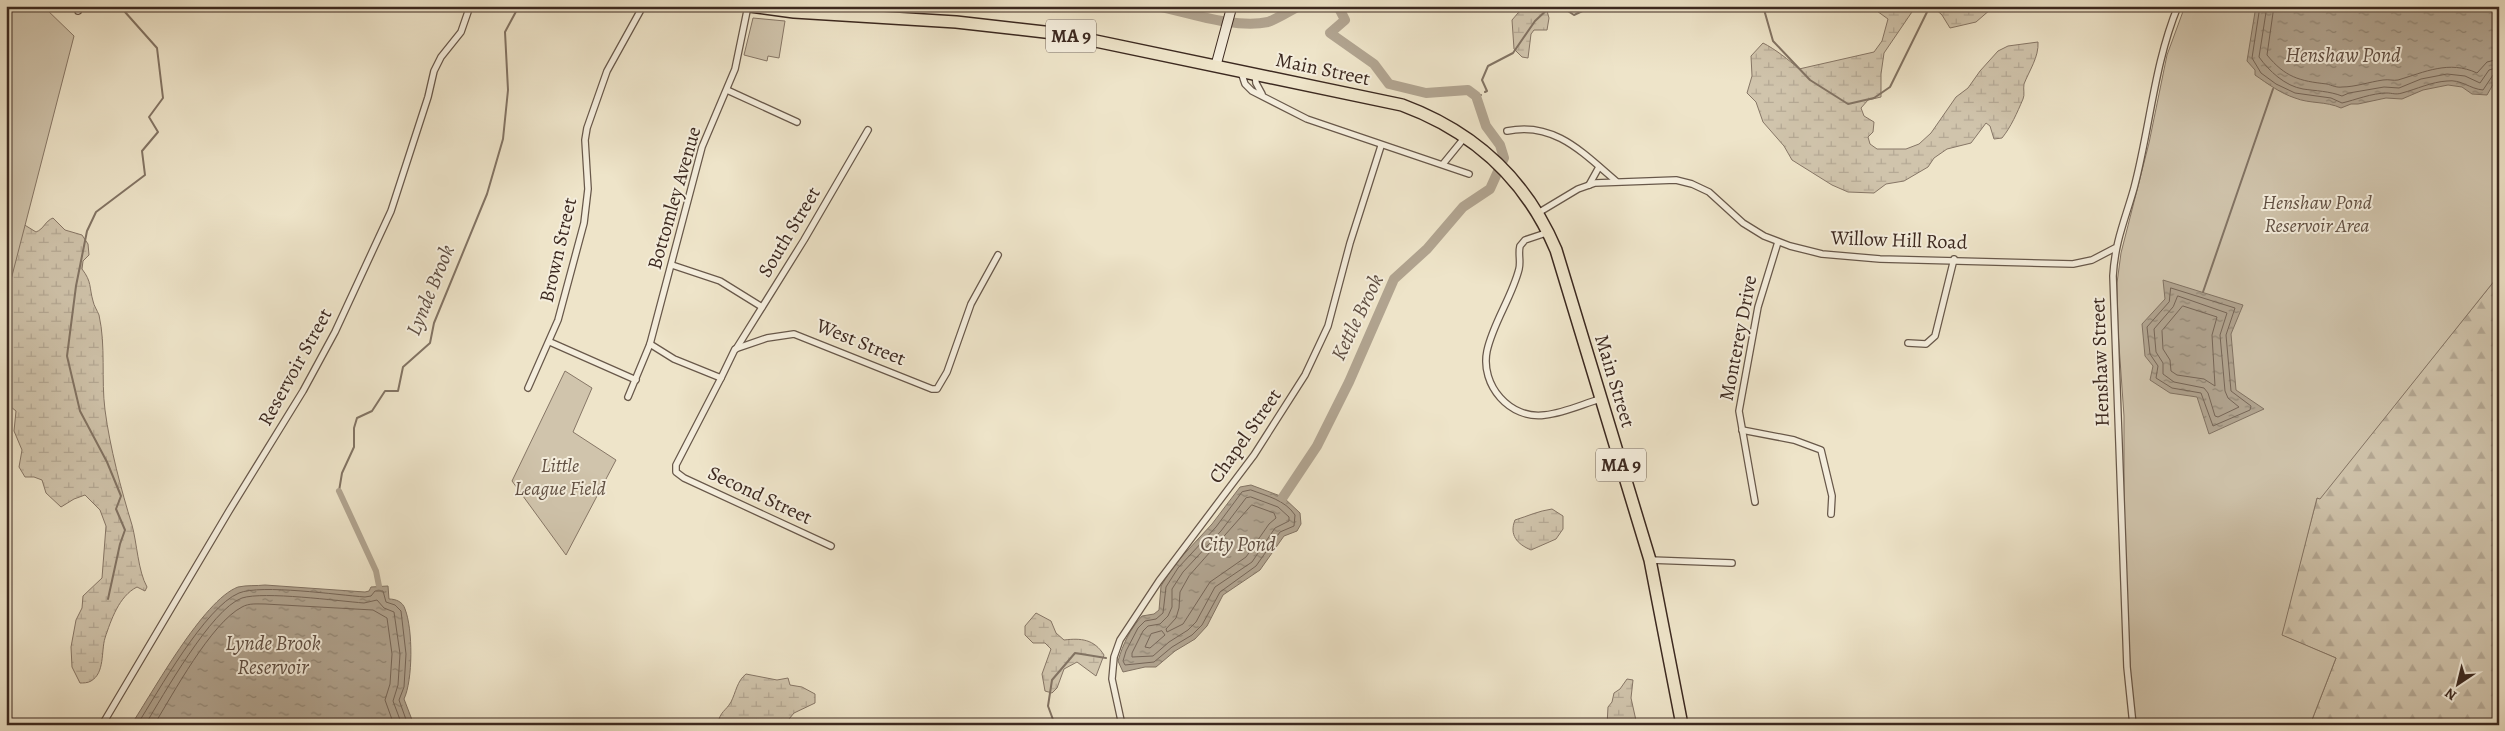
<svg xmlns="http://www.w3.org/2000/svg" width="2505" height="731" font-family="Alegreya,serif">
	<defs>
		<pattern id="forest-firs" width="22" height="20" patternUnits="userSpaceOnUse" patternTransform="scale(1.25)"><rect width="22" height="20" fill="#d0c4ac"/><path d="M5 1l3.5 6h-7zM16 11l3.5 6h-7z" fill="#b4a894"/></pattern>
		<pattern id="wetland-marsh" width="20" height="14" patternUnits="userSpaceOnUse" patternTransform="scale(1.25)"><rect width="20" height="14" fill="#d0c4ac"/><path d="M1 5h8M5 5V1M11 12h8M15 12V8" fill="none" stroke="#b4a894"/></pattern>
		<pattern id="water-ripples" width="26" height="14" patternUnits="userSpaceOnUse" patternTransform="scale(1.25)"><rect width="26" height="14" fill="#b1a490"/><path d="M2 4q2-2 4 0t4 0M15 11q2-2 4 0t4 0" fill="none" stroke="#918675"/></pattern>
	</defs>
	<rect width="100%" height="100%" fill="#eee4c9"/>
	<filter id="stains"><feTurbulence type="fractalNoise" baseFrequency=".004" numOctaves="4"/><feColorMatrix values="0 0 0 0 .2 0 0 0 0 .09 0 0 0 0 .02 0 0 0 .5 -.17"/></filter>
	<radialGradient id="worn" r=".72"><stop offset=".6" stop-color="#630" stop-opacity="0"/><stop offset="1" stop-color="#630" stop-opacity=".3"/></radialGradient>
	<path fill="url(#forest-firs)" stroke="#867666" d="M2499 275V725H2310L2336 658 2281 635 2317 498H2320Z"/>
	<g fill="url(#wetland-marsh)" stroke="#867666">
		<path d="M1524 6H1552L1547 11 1549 18 1547 30H1534L1531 34 1528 58 1522 57 1514 49 1512 20Z"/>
		<path d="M1870 6H1916L1884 53 1881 74V97L1868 100 1861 108 1864 116 1874 122 1873 132 1868 137 1870 144 1877 149H1906L1919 144 1931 133 1956 97 1968 88 1980 71 1998 51 2008 46 2038 42C2039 57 2029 71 2024 84 2023 89 2025 95 2023 99 2017 113 2011 127 2002 138L1994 139 1990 126 1986 123 1971 143 1947 149 1934 158 1928 167 1904 181 1886 184 1874 193 1848 192 1832 185 1792 160 1784 146 1763 122 1756 102 1747 93 1752 76 1751 56 1763 43C1775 49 1789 60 1799 69L1874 52 1882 41 1888 19Z"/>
		<path d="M1932 6H2004L1991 9 1976 22 1950 28 1942 15Z"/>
		<path d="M53 218 65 230 82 235 88 244 89 255 83 261 82 269C92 282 89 287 93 301 94 306 97 310 99 315 106 346 101 379 105 410 110 448 121 489 132 525 137 543 138 571 147 587L145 591 137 587C119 596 111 620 105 638 101 651 105 673 91 681 88 683 83 683 80 683L72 667 71 647 76 620 82 608 83 596 102 578 106 526 100 510 85 495 74 499 61 507 46 493 42 480 34 477H25L19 467 22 450 14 431 16 411 6 403V222L23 224 36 232C44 229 45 221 53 218Z"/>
		<path d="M1552 509 1563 516V529L1556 539 1531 550C1517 544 1509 535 1515 520 1528 516 1538 511 1552 509Z"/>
		<path d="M1036 613 1051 621 1056 633 1064 640C1081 638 1094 639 1104 655L1096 676 1077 662 1064 669 1057 688 1052 693 1045 691 1042 674 1051 649 1045 643H1033L1025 635V626Z"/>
		<path d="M746 674 777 680 788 678 790 685 802 687 815 694V703L794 713 784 725H717C721 710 725 712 731 702 736 692 737 681 746 674Z"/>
		<path d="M1627 679 1633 680 1631 698 1637 725H1607L1608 707 1612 702 1614 693 1620 689Z"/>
	</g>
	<g fill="#d0c4ac" stroke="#867666">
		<path d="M6 6H43L74 36 6 299Z"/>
		<path d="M2185 6H2499V275L2320 499 2317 498 2282 635 2336 658 2310 725H2136L2131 688 2124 517V416L2118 331 2117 283 2121 253 2149 143 2167 55Z"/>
		<path d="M753 18 785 21 779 58 768 56 767 61 744 55Z"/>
		<path d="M565 371 592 388 573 432 616 460 566 555 512 481Z"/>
	</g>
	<g fill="url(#water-ripples)" stroke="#827363">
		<path d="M2256 6H2499V74L2487 95 2472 94 2462 87 2448 85 2423 90 2402 99 2386 98 2358 104H2351L2341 108C2326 101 2310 104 2295 98 2280 93 2268 84 2255 75V70L2247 61Z"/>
		<path d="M2163 280 2243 305 2231 334 2236 390 2264 409 2209 434 2197 397 2170 393 2150 380 2153 366 2145 356 2142 324 2165 299Z"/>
		<path d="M1251 485 1283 497 1300 513 1301 524 1297 531 1284 536 1260 570 1223 595 1207 626 1195 639 1175 651 1156 667H1145L1123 672 1118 661C1123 644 1130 629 1142 616L1154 614 1159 610 1161 586 1174 565 1212 524 1240 487Z"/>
		<path d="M265 585 365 592 369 591 371 587 388 586 389 599C396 599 403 602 405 609 413 629 413 680 404 699L414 725H131C153 692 203 600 238 587 247 585 257 586 265 585Z"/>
	</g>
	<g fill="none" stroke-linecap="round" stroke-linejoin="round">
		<g stroke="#766658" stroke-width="1">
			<path d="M2260 6 2252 58 2261 73 2276 84 2295 93 2331 98 2342 103C2355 100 2372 93 2387 93 2392 93 2396 95 2402 93 2417 89 2431 82 2447 81 2461 79 2470 89 2483 90L2493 75 2499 73"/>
			<path d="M2267 6 2259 57C2269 71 2285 86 2303 89 2316 91 2329 91 2342 96L2349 93 2384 87 2399 88 2421 79 2447 74 2465 76 2480 83 2489 70 2499 67"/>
			<path d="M2274 6 2267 55C2285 77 2299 81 2327 84 2331 85 2337 88 2342 87 2355 87 2369 82 2383 80 2389 79 2393 81 2398 80 2425 72 2449 60 2477 73L2487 62 2499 59"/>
			<path d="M2171 288 2235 308 2226 335 2231 391 2251 406 2250 410 2213 426 2201 393 2172 388 2156 378 2158 366 2150 354 2147 327 2169 302Z"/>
			<path d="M2178 296 2227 313 2220 335 2225 391 2228 398 2239 407 2218 417 2215 416 2208 393 2204 388 2174 382 2163 374V363L2156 352 2154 329 2173 307Z"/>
			<path d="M2183 306 2217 317 2212 335 2215 386 2204 379 2177 375 2171 371 2170 360 2163 349 2162 331Z"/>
			<path d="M1251 490C1267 496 1285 500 1295 515L1294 526 1280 532 1256 566 1220 592 1202 625 1192 635 1172 647 1154 662 1125 665 1123 661 1126 651 1138 628 1145 621 1156 619 1163 613 1166 587 1178 568 1216 527 1242 492Z"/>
			<path d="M1251 497 1278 507 1289 517V521L1275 528 1252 562 1215 587 1196 622 1188 630 1169 642 1153 656 1132 657V653L1143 631 1148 626 1160 624 1168 616 1172 607V589L1183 572 1221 531 1246 498Z"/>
			<path d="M1252 505 1274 513 1276 518 1269 524 1246 557 1210 582 1183 624 1167 632 1166 629 1176 618 1179 608 1180 592 1189 576Z"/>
			<path d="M1162 631 1165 635 1150 648 1145 647 1151 634Z"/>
			<path d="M137 725C158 692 205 607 239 593 261 584 338 595 365 597L371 596 375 591H383L386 602 395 605 401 611 406 654 404 687 399 700 408 725"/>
			<path d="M145 725C163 696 211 609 242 598 264 591 338 601 364 603L377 600 384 608 394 612 400 654 398 685 393 701 402 725"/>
			<path d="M154 725C173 694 211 623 242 607 249 603 257 604 265 604L373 610 387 618 392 654 390 684 385 700 394 725"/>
		</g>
		<g stroke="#827363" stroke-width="2">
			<path d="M1560 6 1574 15 1593 6"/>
			<path d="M1763 6 1773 41 1810 80 1848 104 1874 98 1890 87 1930 6"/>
			<path d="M1485 92 1487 91 1482 80 1488 66 1513 53 1535 21 1551 6"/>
			<path d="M1476 96 1481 95"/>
			<path d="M2203 292 2273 89"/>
			<path d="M339 491 342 473 354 447V428L357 418 372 411 385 391H398L403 367 430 343 434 323 487 194 503 139 508 90 505 32 519 6"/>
			<path d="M108 599 120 544 125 530 116 509 121 496 107 462 80 411 67 356 76 286 87 231 96 212 145 175 142 151 158 132 149 117 163 98 157 48 125 12 126 6"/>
			<path d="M1055 725 1048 706 1052 680 1075 653 1106 658"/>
		</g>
		<path stroke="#b1a490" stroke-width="6" d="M339 491 376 571 379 586"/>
		<g stroke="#b1a490" stroke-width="10">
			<path d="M1158 6C1190 13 1236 29 1268 22 1272 21 1294 9 1299 6"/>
			<path d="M1283 497 1317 446 1349 382 1394 279 1427 249 1463 207 1490 189 1504 158 1500 145 1486 126 1476 96 1468 90 1426 93 1389 84 1374 64 1330 33 1345 20 1338 6"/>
		</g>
		<defs>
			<g id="street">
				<path d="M77 6 78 11"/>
				<path d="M1241 72 1245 84 1252 91 1307 119 1469 174"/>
				<path d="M1255 73 1256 83 1262 94"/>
				<path d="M727 90 797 122"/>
				<path d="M1507 131C1554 121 1583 153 1616 181"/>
				<path d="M1443 164 1465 137"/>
				<path d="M1589 185 1599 167"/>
				<path d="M1538 213 1578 189 1595 183 1676 180 1692 184 1709 192 1743 223 1764 236 1790 246 1822 254 1880 259 2073 264 2092 260 2115 248"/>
				<path d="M1549 232 1525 240 1520 246C1518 254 1521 261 1519 269 1512 297 1493 323 1487 351 1480 385 1510 420 1545 415 1564 413 1583 404 1600 399"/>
				<path d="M672 265 720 281 762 307"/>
				<path d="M550 342 636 380"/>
				<path d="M1908 343 1926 344 1935 336 1954 259"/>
				<path d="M650 344 674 359 721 378 735 349 767 338 794 334 932 389H937L947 372 971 304 998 255"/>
				<path d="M736 349 804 240 868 130"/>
				<path d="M721 378 676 465V472L684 478 831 546"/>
				<path d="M528 388 558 320 584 223 588 189 585 140 587 128 607 71 643 6"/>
				<path d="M628 397 650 344 702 147 735 69 748 6"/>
				<path d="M1742 430 1794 440 1821 450 1832 496 1831 514"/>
				<path d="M1755 502 1739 411 1758 307 1778 242"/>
				<path d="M1650 560 1732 563"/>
				<path d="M102 725 229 511 303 391 335 332 391 211 428 97 434 71 441 57 461 32 470 6"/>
				<path d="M1122 725 1112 679 1114 657 1120 640 1159 581 1254 455 1305 375 1328 326 1350 243 1381 146"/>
				<path d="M2133 725 2127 667 2113 276C2115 241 2125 220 2134 188 2150 128 2154 64 2178 6"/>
			</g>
			<path id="secondary" d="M1216 65 1232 6"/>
			<path id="highway" d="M750 6 794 12 956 22 1062 34 1402 105C1475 132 1526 179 1556 250L1650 560 1682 725"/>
		</defs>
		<use href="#street" stroke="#68584a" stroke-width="8"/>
		<use href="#secondary" stroke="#3c2920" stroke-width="11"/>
		<use href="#highway" stroke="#3c2920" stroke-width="14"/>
		<use href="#street" stroke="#f4eddc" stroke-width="5.5"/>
		<use href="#secondary" stroke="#f4eddc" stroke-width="9"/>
		<use href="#highway" stroke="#eee4c9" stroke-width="11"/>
	</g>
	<g text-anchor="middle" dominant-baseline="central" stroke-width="4" stroke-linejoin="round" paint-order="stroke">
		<g fill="#f4eddc" stroke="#736458" stroke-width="1">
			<rect x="1046" y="19.5" width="50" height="33" rx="4"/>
			<rect x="1596" y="448.5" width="50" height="33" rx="4"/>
		</g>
		<g font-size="19" font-weight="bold" fill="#3c2920">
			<text x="1071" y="36">MA 9</text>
			<text x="1621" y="465">MA 9</text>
		</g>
		<g font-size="20" fill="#3c2920" stroke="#f4eddc">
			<text transform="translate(1323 69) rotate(12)">Main Street</text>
			<text transform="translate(674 198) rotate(-74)">Bottomley Avenue</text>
			<text transform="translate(789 232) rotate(-59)">South Street</text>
			<text transform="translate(1899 240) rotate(2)">Willow Hill Road</text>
			<text transform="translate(558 250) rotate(-77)">Brown Street</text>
			<text transform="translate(1738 338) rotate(-79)">Monterey Drive</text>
			<text transform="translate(861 342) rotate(22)">West Street</text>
			<text transform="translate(2100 362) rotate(-92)">Henshaw Street</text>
			<text transform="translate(295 367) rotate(-61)">Reservoir Street</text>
			<text transform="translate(1615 381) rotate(73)">Main Street</text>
			<text transform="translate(1245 436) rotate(-55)">Chapel Street</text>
			<text transform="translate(760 495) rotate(25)">Second Street</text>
		</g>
		<g font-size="20" font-style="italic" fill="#615043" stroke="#f4eddc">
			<text x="2317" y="202">Henshaw Pond<tspan x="2317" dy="23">Reservoir Area</tspan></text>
			<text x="560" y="465">Little<tspan x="560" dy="23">League Field</tspan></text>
		</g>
		<g font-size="21" font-style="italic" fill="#5f4e42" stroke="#f4eddc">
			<text x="2343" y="55">Henshaw Pond</text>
			<text transform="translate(430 290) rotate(-68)">Lynde Brook</text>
			<text transform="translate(1357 317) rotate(-64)">Kettle Brook</text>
			<text x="1238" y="544">City Pond</text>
			<text x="273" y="643">Lynde Brook<tspan x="273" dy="24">Reservoir</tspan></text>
		</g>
	</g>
	<rect width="2505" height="731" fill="none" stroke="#eee4c9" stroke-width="25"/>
	<rect x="8" y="8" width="2490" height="716" fill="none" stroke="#3c2920" stroke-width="2.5"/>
	<rect x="12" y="12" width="2480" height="706" fill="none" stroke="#3c2920"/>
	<g transform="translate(2458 684) rotate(215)" stroke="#f4eddc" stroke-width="4" paint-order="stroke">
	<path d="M0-4L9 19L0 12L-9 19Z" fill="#3c2920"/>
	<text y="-8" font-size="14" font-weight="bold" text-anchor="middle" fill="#3c2920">N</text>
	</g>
	<rect width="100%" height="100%" filter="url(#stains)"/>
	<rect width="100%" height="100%" fill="url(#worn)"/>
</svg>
